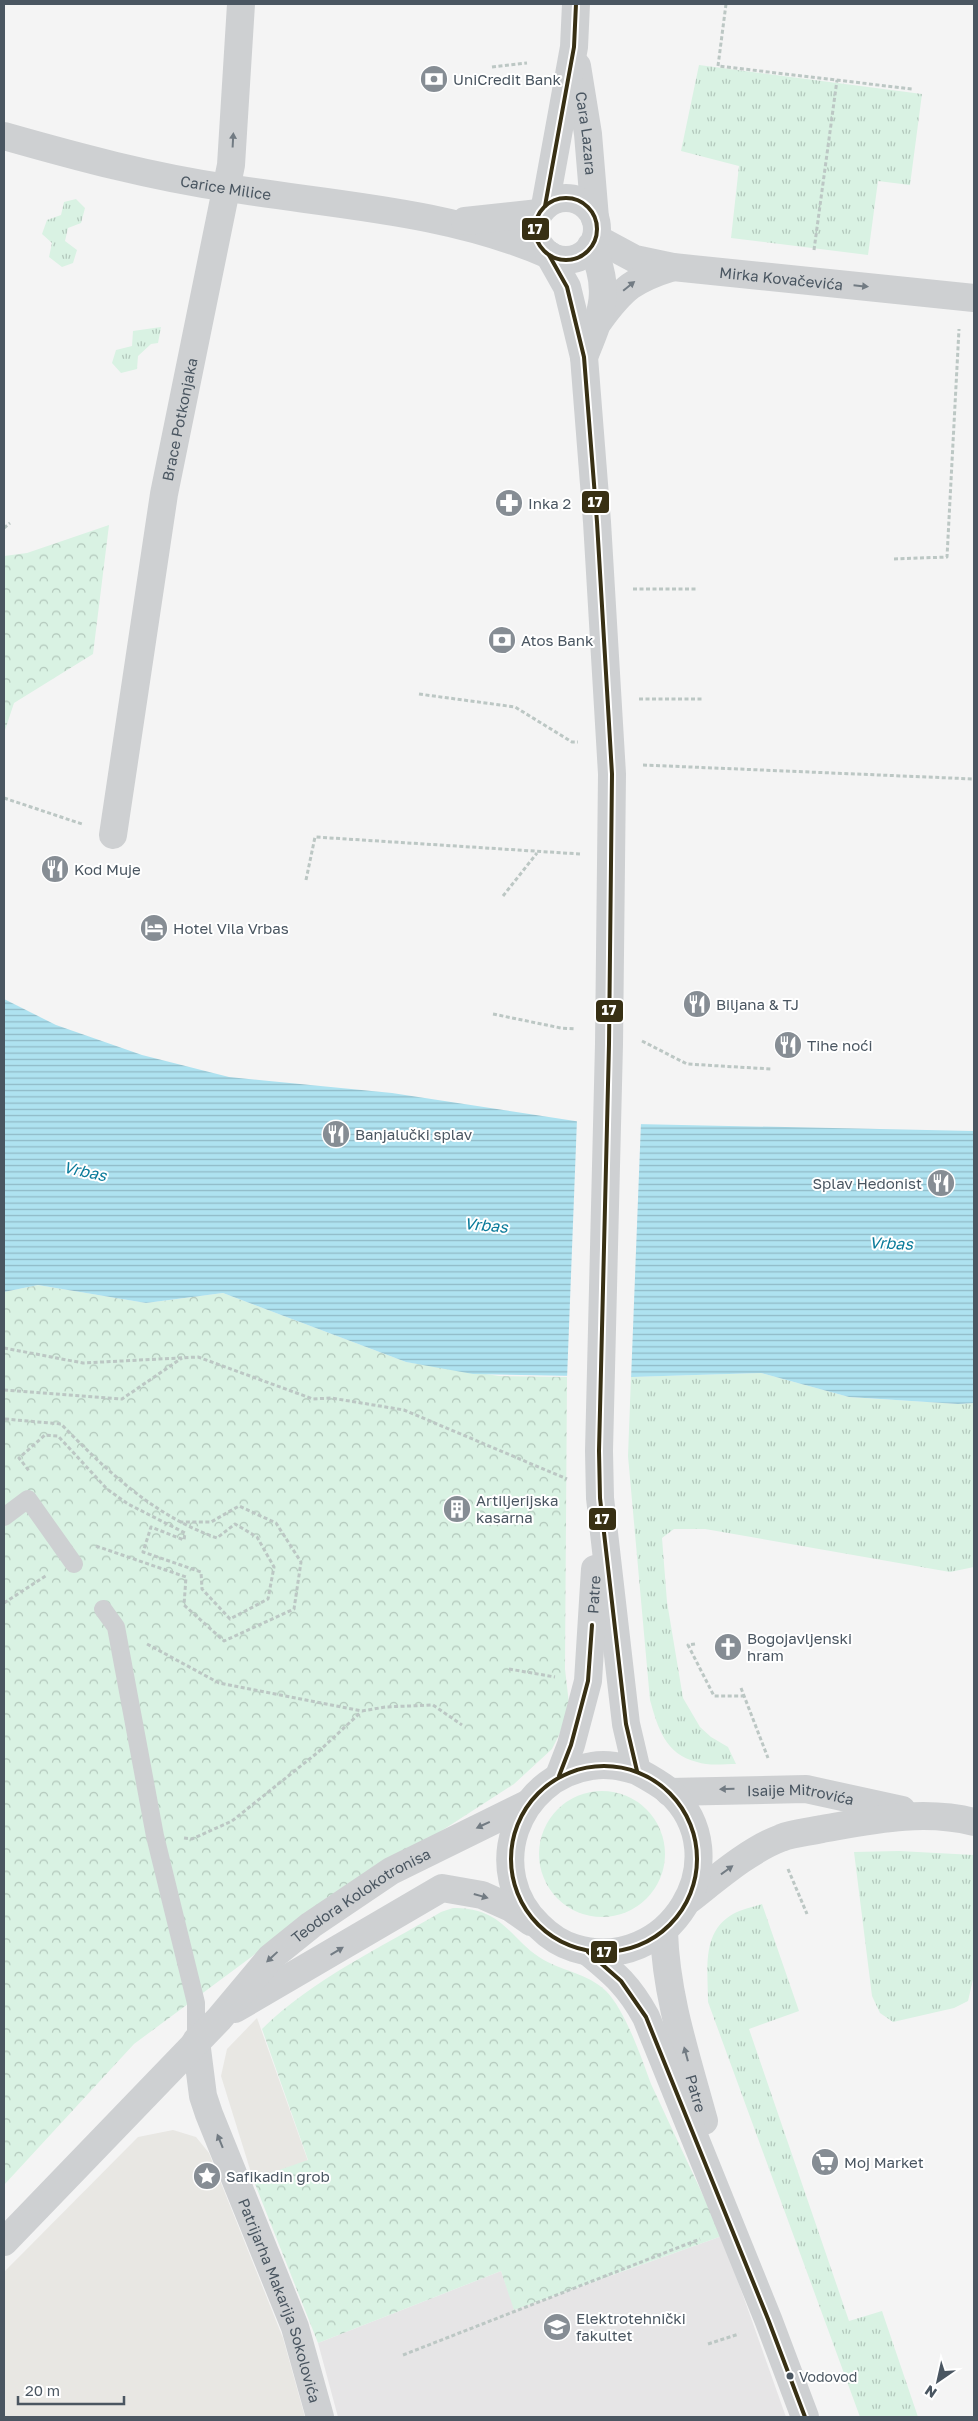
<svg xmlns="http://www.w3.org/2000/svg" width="978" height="2421" font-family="'Golos Text',sans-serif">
	<defs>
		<pattern id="grass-tufts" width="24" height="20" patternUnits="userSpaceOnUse" patternTransform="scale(1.25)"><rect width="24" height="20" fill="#d9f2e3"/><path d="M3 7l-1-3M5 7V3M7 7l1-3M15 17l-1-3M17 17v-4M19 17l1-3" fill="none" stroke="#b2c7bb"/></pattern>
		<pattern id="park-crowns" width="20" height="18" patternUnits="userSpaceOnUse" patternTransform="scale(1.25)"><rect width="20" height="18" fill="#d9f2e3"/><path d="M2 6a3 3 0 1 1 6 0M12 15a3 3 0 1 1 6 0" fill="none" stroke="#b2c7bb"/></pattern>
		<pattern id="water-rules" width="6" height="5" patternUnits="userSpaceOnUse" patternTransform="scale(1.25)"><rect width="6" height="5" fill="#aee2f0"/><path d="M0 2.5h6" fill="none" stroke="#90bac6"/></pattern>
	</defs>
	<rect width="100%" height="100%" fill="#f4f4f4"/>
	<g fill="#e8e7e3">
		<path d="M257 2018 308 2161 253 2179 221 2076 227 2049Z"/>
		<path d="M173 2130 196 2137 209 2153 283 2338 305 2417H4V2272L138 2137Z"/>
	</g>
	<path fill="#e6e5e6" d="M722 2236 786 2417H338L318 2343 501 2271 515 2310Z"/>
	<g fill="url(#grass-tufts)">
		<path d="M699 65 922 94 910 185 878 181 868 255 731 238 739 166 681 151Z"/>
		<path d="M76 199 85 208 81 223 68 228 65 241 77 250 73 263 62 267 49 257 52 243 42 234 47 220 61 215 64 202Z"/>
		<path d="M161 327 158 343 151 344 138 356 137 369 121 373 112 363 116 350 132 346 133 331Z"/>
		<path d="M761 1373 849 1397 958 1404 974 1403V1567L950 1572 705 1529H674L662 1538 667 1602 683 1698 700 1727 711 1737 728 1747 736 1764C724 1764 708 1766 697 1762 665 1754 658 1728 650 1700L628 1456 631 1377Z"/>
		<path d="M899 1851 974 1855V1975L968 2001 954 2008 893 2022 880 2013 872 1996 854 1852Z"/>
		<path d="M762 1904 799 2011 749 2029 849 2321 882 2311 918 2417H860L708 2002C708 1970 701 1932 733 1914 742 1909 753 1907 762 1904Z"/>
	</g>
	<g fill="url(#park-crowns)">
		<path d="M109 525 93 654 14 703 4 733V556L27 553Z"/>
		<path d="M38 1285 146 1303 223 1293 406 1362 499 1376 567 1377 565 1669 569 1704 560 1733 552 1749 514 1784 285 1932 134 2044 4 2185V1292Z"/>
		<circle cx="602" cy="1854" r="63"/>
		<path d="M453 1908C464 1908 475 1909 486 1914 506 1922 520 1945 539 1957 560 1971 588 1973 606 1991 625 2010 642 2059 651 2084L722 2236 514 2310 501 2271 318 2343 253 2179 308 2160 262 2029C313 1979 380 1948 441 1912Z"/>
	</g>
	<path fill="url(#water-rules)" d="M4 999 56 1025 142 1055 229 1077 392 1093 588 1123 974 1131V1403L958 1404 849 1397 761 1373 631 1377 473 1374 406 1362 223 1293 146 1303 38 1285 4 1292Z"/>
	<path fill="#f4f4f4" d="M577 1119 641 1122 631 1380 567 1379Z"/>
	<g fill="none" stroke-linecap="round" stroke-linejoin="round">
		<g stroke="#bcc7c4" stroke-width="3" stroke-dasharray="4 2.5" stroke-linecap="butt">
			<path d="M726 4 718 66 912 89"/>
			<path d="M492 67 527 63"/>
			<path d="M814 250 837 80"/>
			<path d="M4 528 10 523"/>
			<path d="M894 559 947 557 959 329"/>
			<path d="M633 589H697"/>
			<path d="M419 694 515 707 572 742H578"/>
			<path d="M639 699H703"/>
			<path d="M643 765 974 779"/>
			<path d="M4 798 82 824"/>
			<path d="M306 880 315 837 580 854"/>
			<path d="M503 896 537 853"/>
			<path d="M493 1014 561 1028 576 1029"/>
			<path d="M642 1041 687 1064 771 1069"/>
			<path d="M4 1348 83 1363 198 1357 313 1399 331 1398 404 1410 567 1479"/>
			<path d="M4 1390 122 1399 182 1358"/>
			<path d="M5 1419 61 1424C107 1471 154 1516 217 1538L235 1524 257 1537 274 1567 268 1599 230 1619 202 1589 201 1572 143 1552 151 1527 184 1540 185 1533 128 1504 107 1489 58 1436 45 1435 19 1458 30 1472"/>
			<path d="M96 1546 186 1577 184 1605 224 1641 294 1609 301 1562 276 1523 239 1506 211 1522H180"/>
			<path d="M4 1603 47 1575"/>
			<path d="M147 1644 219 1683 362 1711 385 1707 433 1705 462 1725"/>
			<path d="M695 1644 688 1645 714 1696H744"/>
			<path d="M509 1669 555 1677"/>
			<path d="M741 1688 768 1758"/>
			<path d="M184 1838 192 1839 232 1821 317 1753 361 1712"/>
			<path d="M788 1869 807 1914"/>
			<path d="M708 2344 739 2334"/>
			<path d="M403 2355 700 2239"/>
		</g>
		<g stroke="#ced0d2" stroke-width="18">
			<path d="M4 1517 28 1499 74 1564"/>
			<path d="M103 1609 116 1627 155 1836 196 2003V2041"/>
		</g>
		<g stroke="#ced0d2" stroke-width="28">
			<path id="s1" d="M4 136C78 157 152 177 228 188 334 205 450 211 549 255"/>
			<path d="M465 221 539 213"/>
			<path id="s2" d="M596 238 635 259 673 267 974 298"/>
			<path id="s3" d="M113 835 164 494 231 165 241 4"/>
			<path id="s4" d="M669 1792 806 1789 902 1810"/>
			<path d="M689 1900C716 1879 749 1850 781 1838 793 1833 809 1832 822 1829 873 1820 923 1809 974 1822"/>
			<path id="s5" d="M196 2041 203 2096 209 2114 295 2327 320 2417"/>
		</g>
		<g stroke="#ced0d2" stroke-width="28">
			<path id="s6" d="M577 66 588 134 595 218"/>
			<circle cx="566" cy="229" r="31"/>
			<path d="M545 206 574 47 576 4"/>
			<path d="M549 255 567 287 584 357 597 522 612 774 609 1044 599 1451 600 1498 621 1681 626 1724 637 1771C648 1777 659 1783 669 1791 742 1858 668 1977 574 1948 561 1944 549 1936 539 1926 482 1872 515 1777 592 1766 608 1763 622 1767 637 1771"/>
			<path d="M599 321C623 288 634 279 673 267"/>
			<path d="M584 357C601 315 613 290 591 246"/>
			<path id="s7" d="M559 1776 571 1745 588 1681 595 1569"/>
			<path id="s8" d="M664 1932C666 1997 687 2058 704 2121"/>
			<path d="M588 1952C615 1974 629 1986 646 2017L768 2319 805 2417"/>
			<path d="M235 2009 442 1888 482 1895 511 1908 531 1922"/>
			<path id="s9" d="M4 2242 219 2019 270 1958 311 1925 391 1871 527 1804"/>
		</g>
		<defs>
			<g id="bus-1">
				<circle cx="566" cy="229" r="31"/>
				<path d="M545 206 574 47 576 4"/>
				<path d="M549 255 567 287 584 357 597 522 612 774 609 1044 599 1451 600 1498 626 1724 637 1771"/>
				<circle cx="604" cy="1859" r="93"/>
				<path d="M559 1776 571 1745 588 1681 592 1625"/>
				<path d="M588 1952 621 1981 646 2017 768 2319 805 2417"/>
			</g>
		</defs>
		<use href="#bus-1" stroke="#fff" stroke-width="8"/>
		<use href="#bus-1" stroke="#383014" stroke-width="4"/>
	</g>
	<defs><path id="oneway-solid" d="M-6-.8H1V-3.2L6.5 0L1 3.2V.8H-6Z" transform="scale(1.25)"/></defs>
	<g fill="#727b83">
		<use href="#oneway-solid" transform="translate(233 140) rotate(-87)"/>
		<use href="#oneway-solid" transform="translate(629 286) rotate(-39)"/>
		<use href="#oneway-solid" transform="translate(861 286) rotate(6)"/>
		<use href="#oneway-solid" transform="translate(727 1789) rotate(178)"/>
		<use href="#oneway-solid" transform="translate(483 1825) rotate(155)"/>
		<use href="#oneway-solid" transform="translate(727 1870) rotate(-36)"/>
		<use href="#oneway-solid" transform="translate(481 1896) rotate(16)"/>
		<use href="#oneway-solid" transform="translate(337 1951) rotate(-31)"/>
		<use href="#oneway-solid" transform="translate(272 1957) rotate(137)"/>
		<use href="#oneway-solid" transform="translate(686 2054) rotate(-105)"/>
		<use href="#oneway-solid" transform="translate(220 2141) rotate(-112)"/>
	</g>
	<defs>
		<symbol id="bank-disc" viewBox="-11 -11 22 22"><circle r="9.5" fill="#868d94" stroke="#fff"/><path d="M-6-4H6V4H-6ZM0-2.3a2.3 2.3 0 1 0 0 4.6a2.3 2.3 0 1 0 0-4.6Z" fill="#fff"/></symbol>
		<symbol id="pharmacy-disc" viewBox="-11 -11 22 22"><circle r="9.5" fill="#868d94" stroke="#fff"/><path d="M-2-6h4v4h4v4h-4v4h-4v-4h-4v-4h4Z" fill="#fff"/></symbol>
		<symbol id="restaurant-disc" viewBox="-11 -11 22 22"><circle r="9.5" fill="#868d94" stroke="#fff"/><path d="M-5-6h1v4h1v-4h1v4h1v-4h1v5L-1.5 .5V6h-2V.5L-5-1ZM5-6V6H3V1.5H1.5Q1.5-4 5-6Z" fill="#fff"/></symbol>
		<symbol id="hotel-disc" viewBox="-11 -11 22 22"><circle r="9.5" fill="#868d94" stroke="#fff"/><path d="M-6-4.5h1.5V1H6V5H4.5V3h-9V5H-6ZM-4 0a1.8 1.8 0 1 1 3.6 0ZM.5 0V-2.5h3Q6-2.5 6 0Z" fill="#fff"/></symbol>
		<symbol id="building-disc" viewBox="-11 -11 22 22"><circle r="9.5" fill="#868d94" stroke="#fff"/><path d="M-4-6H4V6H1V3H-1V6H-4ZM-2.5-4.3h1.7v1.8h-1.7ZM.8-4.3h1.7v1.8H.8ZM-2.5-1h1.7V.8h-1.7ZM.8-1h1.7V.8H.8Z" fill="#fff"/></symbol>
		<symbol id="church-disc" viewBox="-11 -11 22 22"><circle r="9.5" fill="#868d94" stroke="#fff"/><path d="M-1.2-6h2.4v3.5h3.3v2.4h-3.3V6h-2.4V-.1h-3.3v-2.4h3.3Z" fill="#fff"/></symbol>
		<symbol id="supermarket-disc" viewBox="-11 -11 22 22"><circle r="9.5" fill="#868d94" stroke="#fff"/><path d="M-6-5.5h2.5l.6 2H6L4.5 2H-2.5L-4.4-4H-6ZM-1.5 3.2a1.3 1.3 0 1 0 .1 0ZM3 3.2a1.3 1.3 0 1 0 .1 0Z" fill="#fff"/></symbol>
		<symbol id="sight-disc" viewBox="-11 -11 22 22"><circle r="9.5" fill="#868d94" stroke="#fff"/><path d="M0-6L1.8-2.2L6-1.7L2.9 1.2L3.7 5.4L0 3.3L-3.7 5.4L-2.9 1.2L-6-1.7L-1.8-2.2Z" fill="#fff"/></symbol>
		<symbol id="university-disc" viewBox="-11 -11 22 22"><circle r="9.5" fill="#868d94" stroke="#fff"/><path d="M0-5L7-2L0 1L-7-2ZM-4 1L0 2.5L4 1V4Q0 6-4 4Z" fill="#fff"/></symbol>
	</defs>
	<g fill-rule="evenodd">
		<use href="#bank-disc" x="418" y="63" width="32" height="32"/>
		<use href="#pharmacy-disc" x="493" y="487" width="32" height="32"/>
		<use href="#bank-disc" x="486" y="624" width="32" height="32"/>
		<use href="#restaurant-disc" x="39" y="853" width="32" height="32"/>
		<use href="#hotel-disc" x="138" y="912" width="32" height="32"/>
		<use href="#restaurant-disc" x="681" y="988" width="32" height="32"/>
		<use href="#restaurant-disc" x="772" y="1029" width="32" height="32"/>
		<use href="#restaurant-disc" x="320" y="1118" width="32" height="32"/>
		<use href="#restaurant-disc" x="925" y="1167" width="32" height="32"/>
		<use href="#building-disc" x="441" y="1493" width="32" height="32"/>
		<use href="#church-disc" x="712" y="1631" width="32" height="32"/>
		<use href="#supermarket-disc" x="809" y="2146" width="32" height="32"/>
		<use href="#sight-disc" x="191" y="2160" width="32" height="32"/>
		<use href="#university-disc" x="541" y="2311" width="32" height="32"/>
	</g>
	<circle fill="#4a5661" stroke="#fff" stroke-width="2" cx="790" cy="2376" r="4.5"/>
	<g text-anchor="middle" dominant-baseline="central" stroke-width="4" stroke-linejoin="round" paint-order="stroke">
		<g font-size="14" fill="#4a5661" stroke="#fff" text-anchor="start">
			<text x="799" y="2376">Vodovod</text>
		</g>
		<g font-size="15" fill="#4a5661" stroke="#fff" text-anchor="start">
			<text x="453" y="79">UniCredit Bank</text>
			<text x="528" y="503">Inka 2</text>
			<text x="521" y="640">Atos Bank</text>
			<text x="74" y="869">Kod Muje</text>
			<text x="173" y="928">Hotel Vila Vrbas</text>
			<text x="716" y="1004">Biljana &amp; TJ</text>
			<text x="807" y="1045">Tihe noći</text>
			<text x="355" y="1134">Banjalučki splav</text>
			<text x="922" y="1183" text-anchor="end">Splav Hedonist</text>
			<text x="476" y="1500">Artiljerijska<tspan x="476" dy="17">kasarna</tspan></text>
			<text x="747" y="1638">Bogojavljenski<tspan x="747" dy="17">hram</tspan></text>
			<text x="844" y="2162">Moj Market</text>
			<text x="226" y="2176">Safikadin grob</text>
			<text x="576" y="2318">Elektrotehnički<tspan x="576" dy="17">fakultet</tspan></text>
		</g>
		<g font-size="15" fill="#4a5661" stroke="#fff">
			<text stroke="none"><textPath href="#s6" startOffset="68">Cara Lazara</textPath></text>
			<text stroke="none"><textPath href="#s1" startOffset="228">Carice Milice</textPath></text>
			<text stroke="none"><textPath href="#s2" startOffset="192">Mirka Kovačevića</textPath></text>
			<text stroke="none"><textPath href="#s3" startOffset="421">Brace Potkonjaka</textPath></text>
			<text stroke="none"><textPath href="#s7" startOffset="186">Patre</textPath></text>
			<text stroke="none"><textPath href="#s4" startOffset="132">Isaije Mitrovića</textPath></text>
			<text stroke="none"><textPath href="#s9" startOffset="500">Teodora Kolokotronisa</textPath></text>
			<text stroke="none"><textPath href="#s8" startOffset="165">Patre</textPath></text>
			<text stroke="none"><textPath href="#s5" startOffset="274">Patrijarha Makarija Sokolovića</textPath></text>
		</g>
		<g font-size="16" font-style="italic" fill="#0c7c9b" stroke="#fff">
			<text transform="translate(85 1171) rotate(12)">Vrbas</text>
			<text transform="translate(486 1225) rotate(5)">Vrbas</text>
			<text transform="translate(891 1243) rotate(2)">Vrbas</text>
		</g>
	</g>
	<g stroke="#fff" stroke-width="2">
		<rect x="521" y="217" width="29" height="24" rx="5" fill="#383014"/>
		<rect x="581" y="490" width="29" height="24" rx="5" fill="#383014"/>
		<rect x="595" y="999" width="29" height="24" rx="5" fill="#383014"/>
		<rect x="588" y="1507" width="29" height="24" rx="5" fill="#383014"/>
		<rect x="590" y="1940" width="28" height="24" rx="5" fill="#383014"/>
	</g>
	<g font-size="14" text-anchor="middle" font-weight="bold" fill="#fff">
		<text x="535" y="234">17</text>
		<text x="595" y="507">17</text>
		<text x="609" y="1015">17</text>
		<text x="602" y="1524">17</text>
		<text x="604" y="1957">17</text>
	</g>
	<rect width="978" height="2421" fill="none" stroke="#4a5661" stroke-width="10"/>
	<g transform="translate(938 2381) rotate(214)" stroke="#ffffff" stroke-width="4" paint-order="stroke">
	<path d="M0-4L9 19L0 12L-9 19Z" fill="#4a5661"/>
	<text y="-8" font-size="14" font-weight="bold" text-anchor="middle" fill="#4a5661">N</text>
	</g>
	<path d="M18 2396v8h106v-8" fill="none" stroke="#4a5661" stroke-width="2.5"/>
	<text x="25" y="2396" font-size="15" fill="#4a5661" stroke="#ffffff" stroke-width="4" paint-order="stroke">20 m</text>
</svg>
